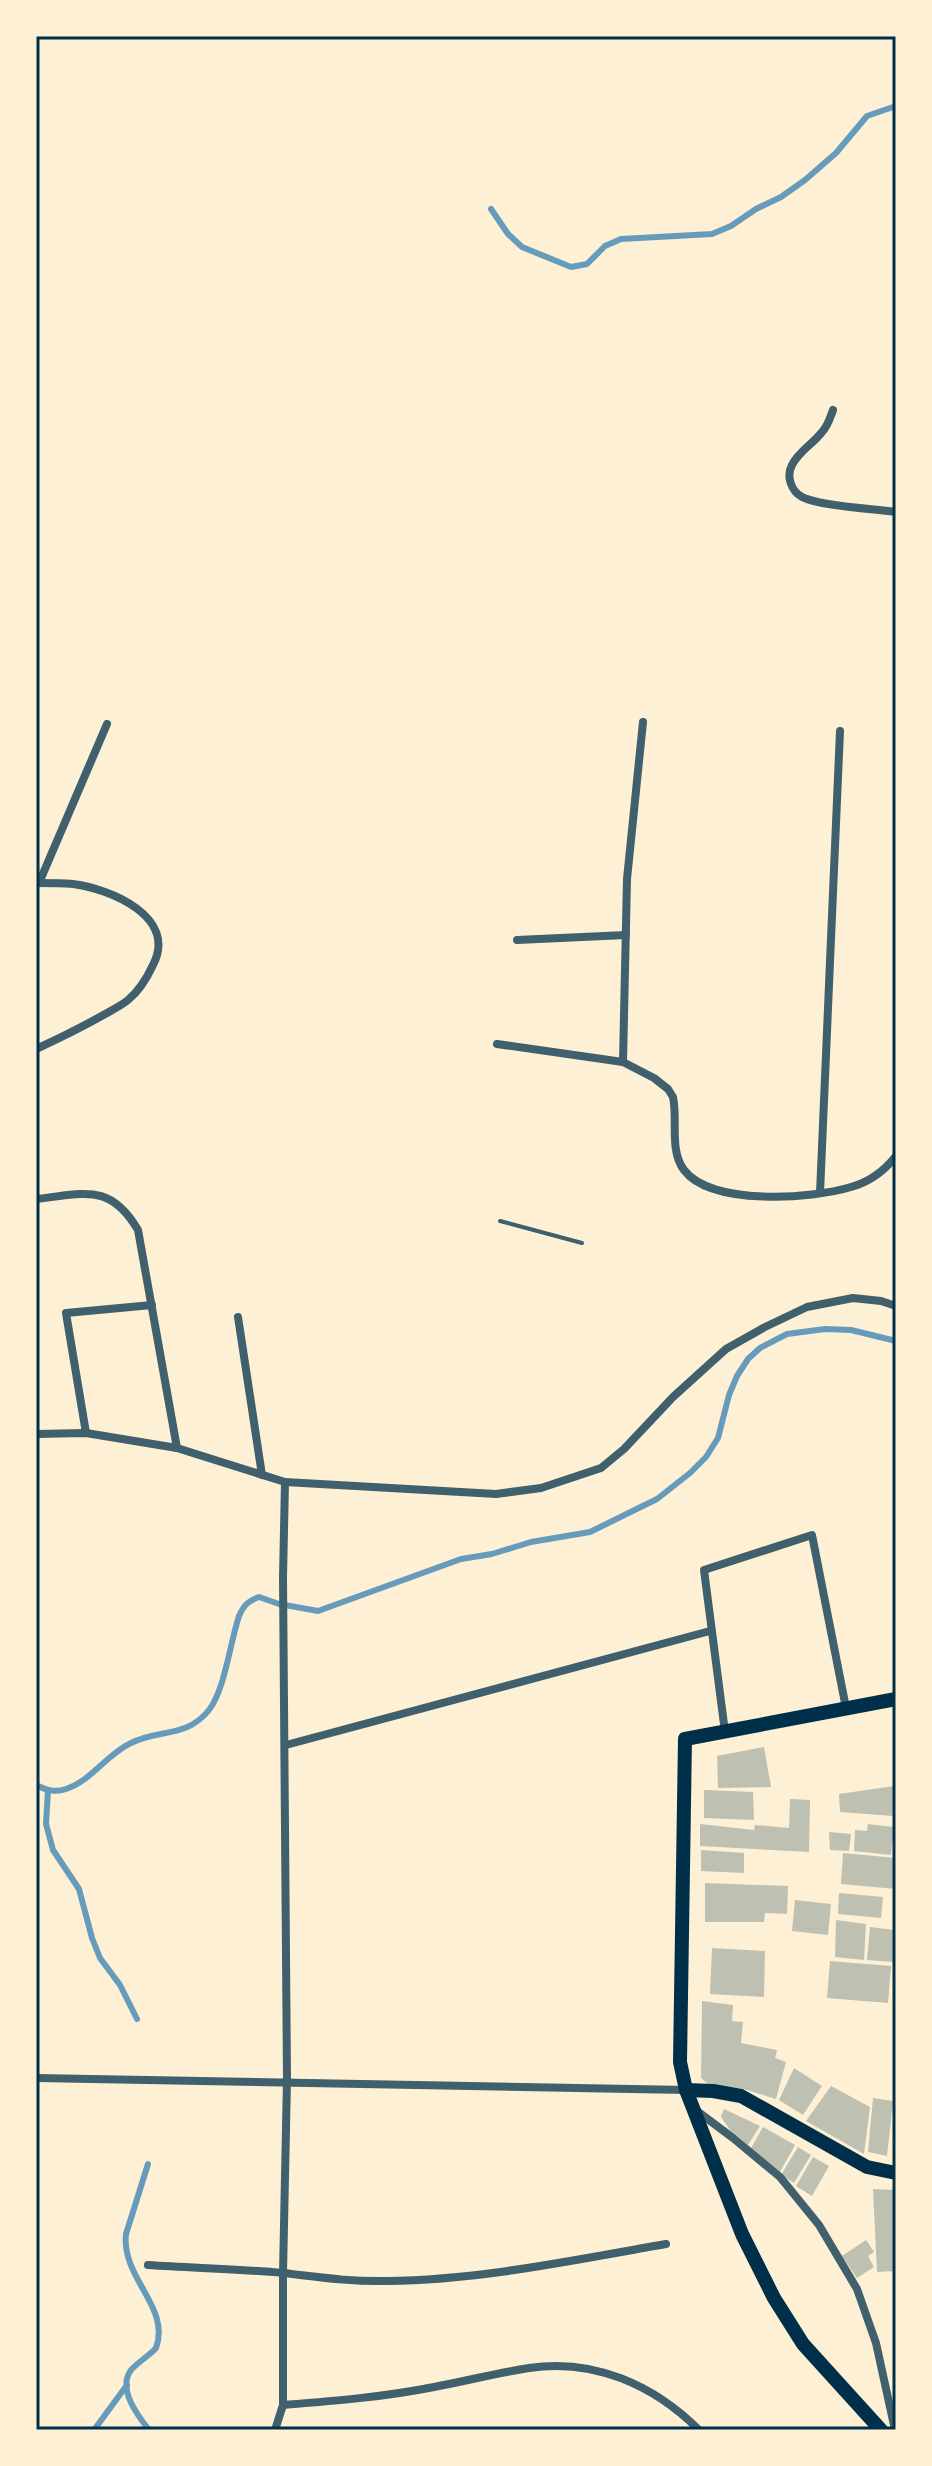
<svg xmlns="http://www.w3.org/2000/svg" width="932" height="2466" font-family="'Public Sans',sans-serif">
	<rect width="100%" height="100%" fill="#fdf0d5"/>
	<g fill="none" stroke-linecap="round" stroke-linejoin="round">
		<g stroke="#669bbc" stroke-width="6">
			<path d="M491 209 508 234 522 247 571 267 587 264 605 246 621 239 712 234 731 226 756 209 781 197 805 180 836 153 867 116 896 106"/>
			<path d="M36 1785C46 1790 55 1793 66 1789 91 1781 107 1754 131 1743 158 1729 187 1738 209 1710 225 1689 230 1643 239 1616 244 1605 248 1601 259 1597L279 1604 318 1611 461 1559 492 1554 531 1542 590 1532 657 1499 690 1473 706 1457 718 1438 729 1395 737 1376 748 1359 760 1348 787 1334 825 1329 851 1330 896 1341"/>
			<path d="M48 1790 46 1824 53 1850 79 1889 92 1938 100 1958 120 1985 137 2019"/>
			<path d="M148 2164 126 2234C121 2278 171 2307 156 2348 149 2356 138 2362 131 2370 117 2389 138 2416 149 2430"/>
			<path d="M94 2430 127 2385"/>
		</g>
	</g>
	<g fill="#bec0b2">
		<path d="M764 1747 771 1787 718 1788 717 1756Z"/>
		<path d="M894 1786 893 1816 840 1812 839 1794Z"/>
		<path d="M704 1790 753 1792 754 1820 704 1818Z"/>
		<path d="M790 1799 810 1800 809 1852 700 1846V1824L754 1830 755 1825 789 1828Z"/>
		<path d="M868 1824 894 1827 891 1855 854 1851 855 1830 867 1831Z"/>
		<path d="M829 1832 851 1834 849 1851 830 1850Z"/>
		<path d="M701 1850 744 1853V1873L701 1871Z"/>
		<path d="M843 1853 896 1858V1889L841 1884Z"/>
		<path d="M705 1883 788 1886 787 1914 765 1913 764 1922H705Z"/>
		<path d="M839 1893 883 1897 881 1918 838 1914Z"/>
		<path d="M795 1900 831 1904 828 1935 792 1931Z"/>
		<path d="M836 1920 866 1924 864 1960 835 1957Z"/>
		<path d="M870 1927 895 1930 894 1962 867 1960Z"/>
		<path d="M712 1948 765 1951 764 1997 710 1994Z"/>
		<path d="M830 1961 891 1966 888 2003 827 1998Z"/>
		<path d="M702 2001 733 2005 732 2021 743 2022 741 2043 777 2050 775 2058 786 2062 776 2099 744 2089 708 2084 701 2078Z"/>
		<path d="M794 2068 822 2086 803 2115 779 2100Z"/>
		<path d="M831 2086 870 2107 864 2154 806 2121Z"/>
		<path d="M873 2098 893 2101 887 2156 868 2152Z"/>
		<path d="M724 2109 760 2126 748 2145 730 2130 721 2117Z"/>
		<path d="M763 2127 795 2145 780 2172 751 2148Z"/>
		<path d="M798 2147 811 2155 794 2183 781 2175Z"/>
		<path d="M813 2157 829 2166 812 2196 796 2186Z"/>
		<path d="M873 2189 896 2190V2271L877 2272Z"/>
		<path d="M866 2240 874 2252 868 2256 874 2267 857 2278 842 2256Z"/>
	</g>
	<g fill="none" stroke-linecap="round" stroke-linejoin="round">
		<path stroke="#3f606c" stroke-width="4" d="M500 1221 582 1243"/>
		<g stroke="#3f606c" stroke-width="8">
			<path d="M833 410C830 418 828 426 822 432 813 444 799 451 792 465 786 476 791 491 802 497 819 506 875 509 896 512"/>
			<path d="M36 883C48 883 61 883 73 884 111 889 178 917 153 965 147 978 139 991 128 1000 122 1005 114 1009 107 1013 84 1026 60 1038 36 1049"/>
			<path d="M39 883 107 724"/>
			<path d="M517 940 626 935"/>
			<path d="M497 1044 623 1062 654 1078 668 1089 673 1097C678 1120 669 1150 684 1170 711 1206 812 1199 851 1187 869 1182 885 1170 896 1156"/>
			<path d="M623 1062 627 879 643 722"/>
			<path d="M820 1193 840 731"/>
			<path d="M36 1199C84 1194 110 1182 138 1230L177 1448"/>
			<path d="M238 1317 262 1475"/>
			<path d="M86 1433 66 1313 152 1305"/>
			<path d="M36 1434 86 1433 177 1448 285 1482 496 1494 541 1488 601 1468 624 1449 673 1397 726 1349 765 1327 807 1307 853 1298 881 1301 896 1306"/>
			<path d="M725 1732 704 1570 812 1535 846 1708"/>
			<path d="M286 1745 710 1631"/>
			<path d="M36 2078 686 2090"/>
			<path d="M697 2111 733 2138 780 2177 819 2225 857 2289 876 2343 895 2430"/>
			<path d="M148 2265C193 2268 238 2269 283 2273 318 2277 351 2282 387 2281 480 2280 574 2260 666 2244"/>
			<path d="M283 2405C333 2401 384 2397 434 2387 466 2381 497 2373 529 2368 594 2358 654 2385 699 2430"/>
			<path d="M275 2430 283 2405V2273L287 2080 283 1578 285 1482"/>
		</g>
		<g stroke="#003049" stroke-width="14">
			<path d="M686 2090 713 2091 741 2096 867 2167 896 2173"/>
			<path d="M881 2430 803 2344 774 2298 742 2234 686 2090 680 2062 685 1739 896 1699"/>
		</g>
	</g>
	<rect width="932" height="2466" fill="none" stroke="#fdf0d5" stroke-width="76"/>
	<rect x="38" y="38" width="856" height="2390" fill="none" stroke="#003049" stroke-width="3"/>
</svg>
